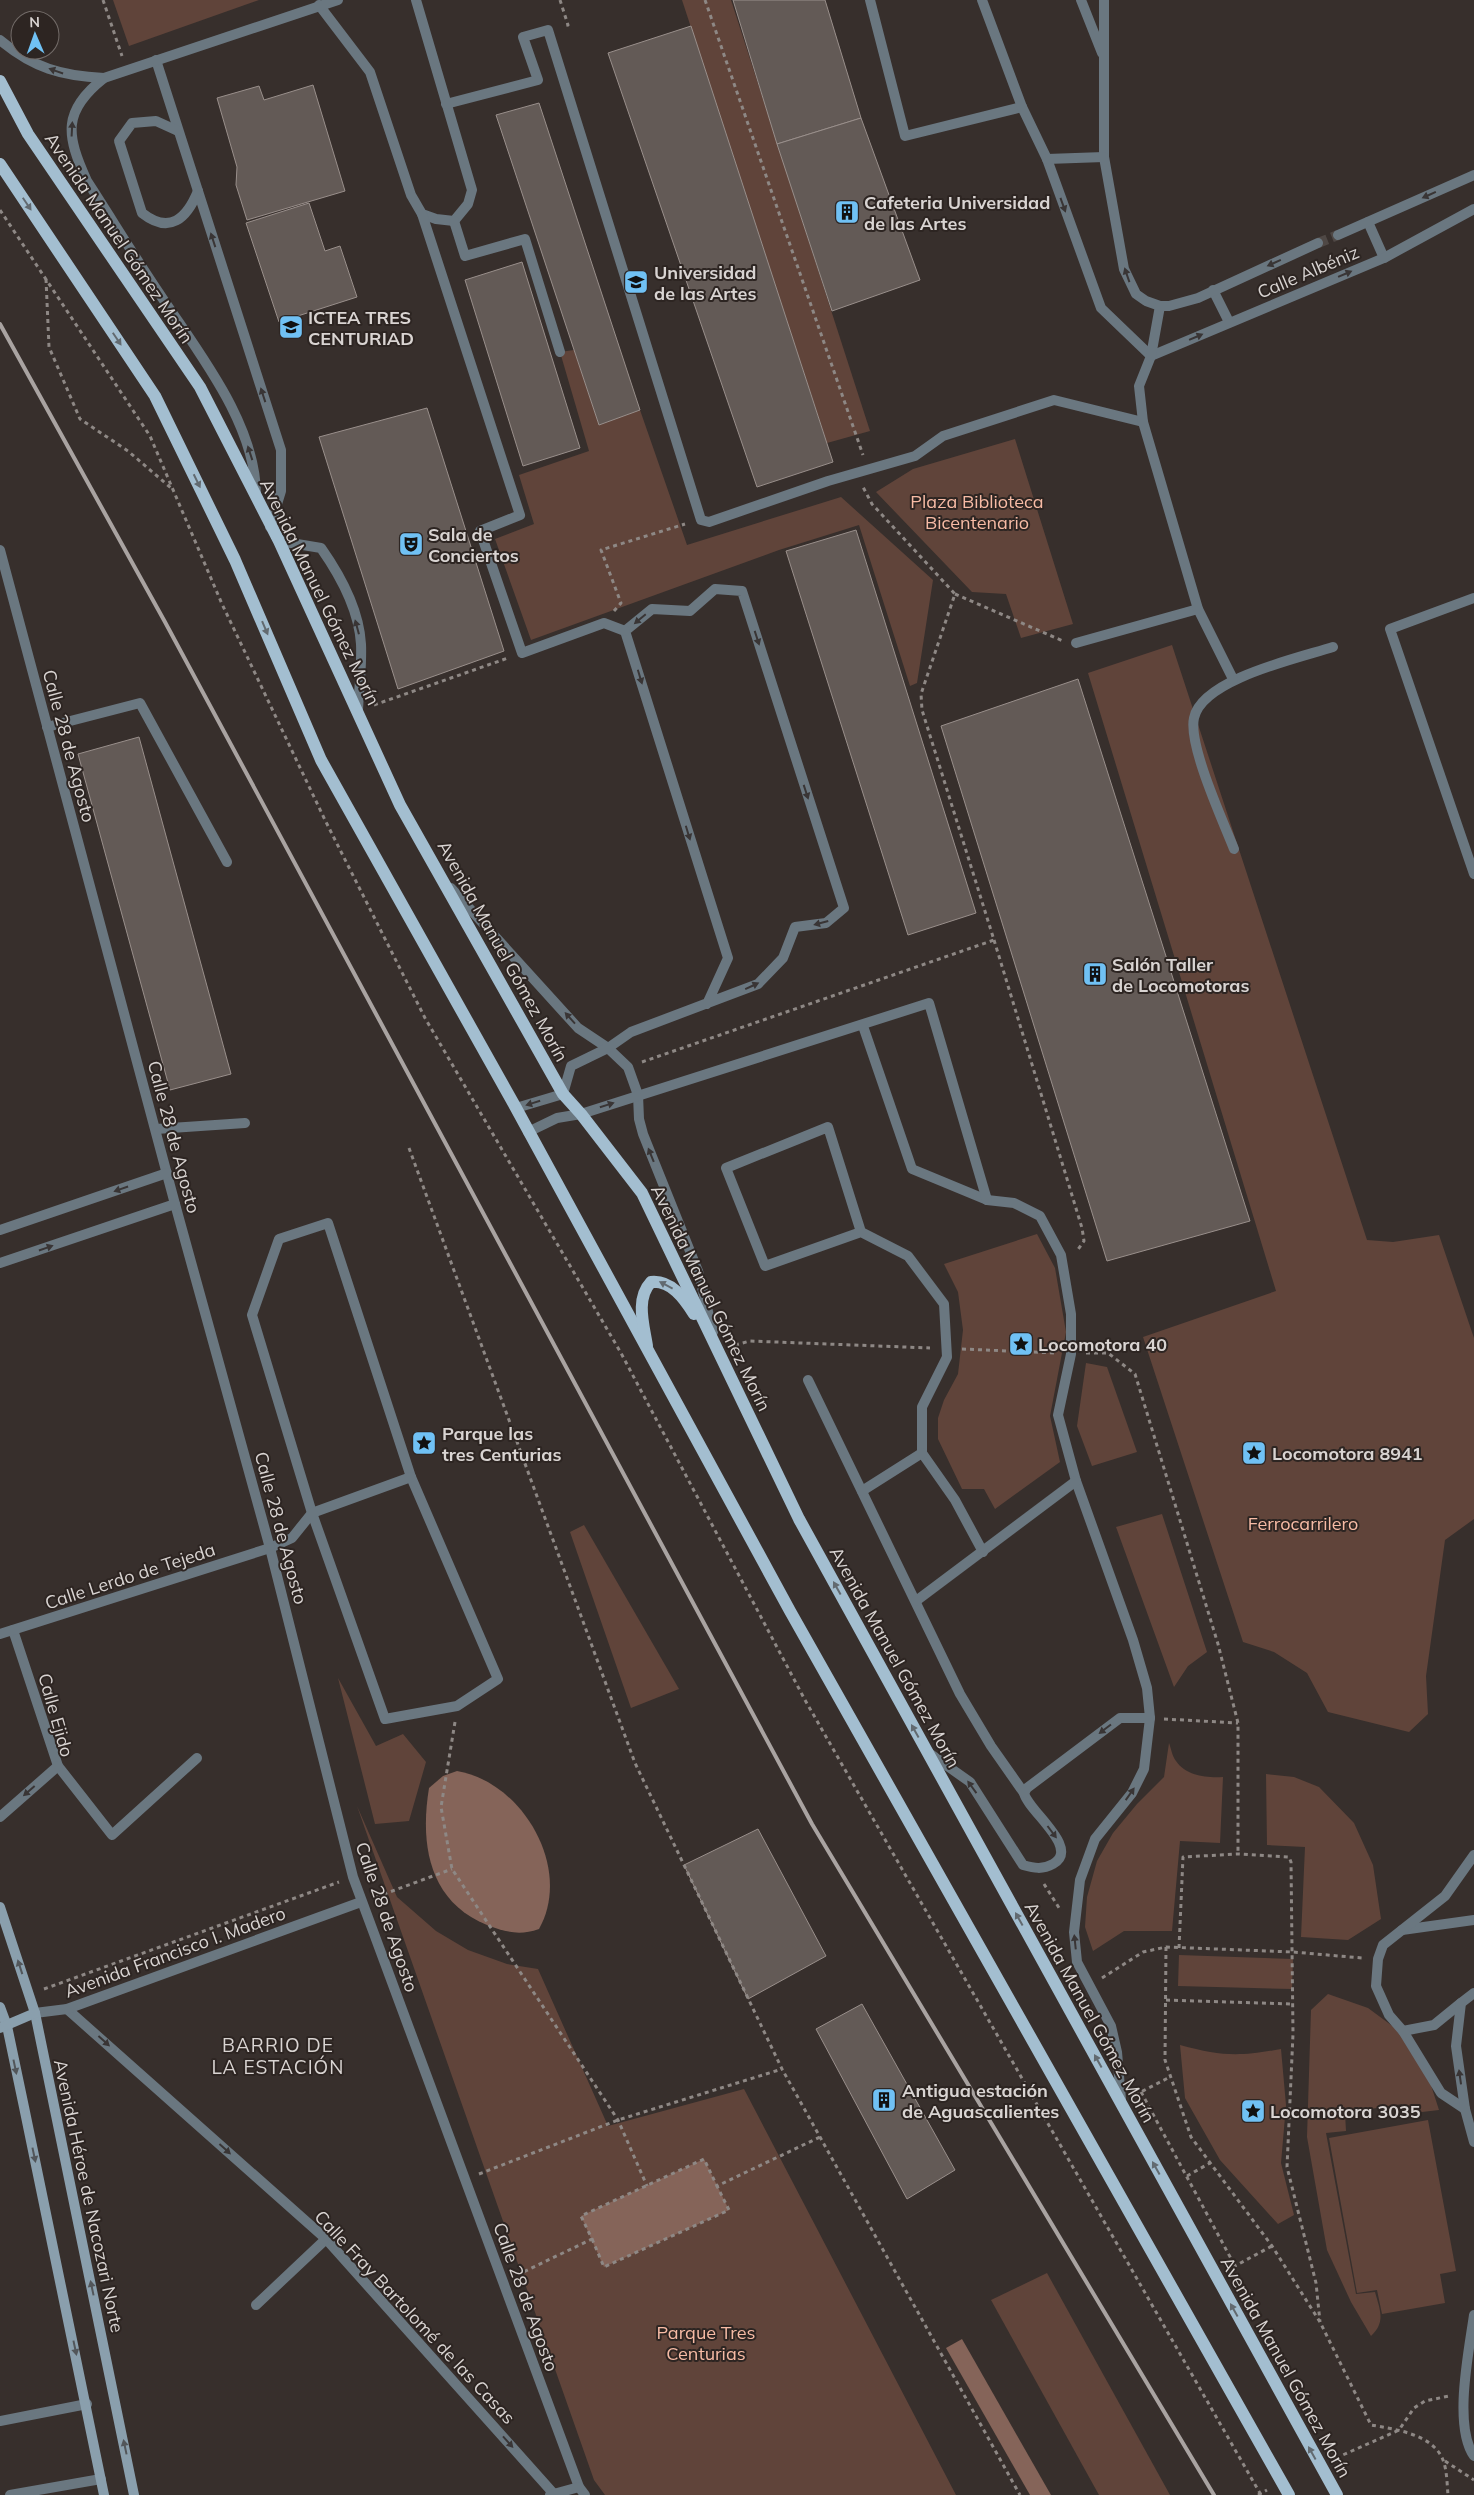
<svg xmlns="http://www.w3.org/2000/svg" width="1474" height="2495" font-family="Mulish,sans-serif">
	<rect width="100%" height="100%" fill="#372f2c"/>
	<g fill="#60443a">
		<path d="M113 0H259L129 46Z"/>
		<path d="M682 0H731L870 431 827 443Z"/>
		<path d="M574 350 599 425 640 410 687 545 841 497 933 580 917 683 910 686 859 525 779 550 531 640 495 539 534 524 519 475 589 451 560 352Z"/>
		<path d="M1015 439 1073 624 1021 638 1006 594 972 592 876 492 913 469Z"/>
		<path d="M1172 645 1367 1240 1393 1242 1439 1235 1474 1338V1519L1445 1540 1426 1676 1428 1714 1409 1732 1328 1712 1307 1673 1274 1652 1243 1642 1143 1337 1276 1291 1088 673Z"/>
		<path d="M1037 1234 1055 1268 1066 1332 1050 1416 1060 1462 995 1509 984 1489H962L938 1439V1418L944 1400 958 1374 963 1330 958 1292 944 1264Z"/>
		<path d="M1086 1363 1107 1367 1137 1452 1092 1466 1077 1426Z"/>
		<path d="M1162 1514 1207 1652 1188 1666 1174 1687 1116 1527Z"/>
		<path d="M584 1525 679 1689 631 1708 570 1532Z"/>
		<path d="M338 1678 376 1746 403 1734 426 1762 409 1821 375 1824Z"/>
		<path d="M1169 1743C1171 1748 1172 1756 1176 1761 1186 1776 1207 1778 1223 1777L1220 1843 1180 1841 1172 1931H1124L1093 1951 1085 1927 1087 1897 1097 1861 1113 1833 1137 1804 1164 1777Z"/>
		<path d="M1266 1774 1294 1777 1319 1787 1354 1823 1373 1865 1381 1919 1348 1940 1301 1937 1305 1847 1267 1845Z"/>
		<path d="M357 1806 397 1897 436 1931 468 1950 507 1964 538 1969 608 2126 744 2089 956 2495H605L594 2480Z"/>
		<path d="M1179 1955 1293 1959 1292 1989 1178 1986Z"/>
		<path d="M1328 1994 1368 2008 1410 2039 1428 2076 1439 2110 1405 2114 1402 2104 1345 2113 1346 2131 1326 2133 1356 2294 1375 2292C1380 2310 1386 2322 1371 2336L1351 2302 1327 2250 1307 2137 1311 2010Z"/>
		<path d="M1180 2045C1221 2056 1238 2057 1281 2049L1286 2105 1281 2163 1294 2215 1278 2224 1220 2160 1185 2098Z"/>
		<path d="M1428 2120 1456 2271 1440 2274 1445 2303 1382 2314 1377 2290 1357 2293 1329 2138Z"/>
		<path d="M1047 2273 1170 2495H1099L991 2300Z"/>
	</g>
	<g fill="#856459">
		<path d="M457 1771C523 1782 573 1869 539 1929 519 1936 506 1932 487 1925 428 1901 420 1843 429 1788L443 1776Z"/>
		<path d="M704 2159 729 2210 604 2267 581 2216Z"/>
		<path d="M962 2339 1051 2495H1030L946 2348Z"/>
	</g>
	<g fill="#635a56" stroke="#998f8b">
		<path d="M733 0H825L861 118 777 144Z"/>
		<path d="M691 26 833 462 757 487 608 53Z"/>
		<path d="M313 85 345 191 247 220 236 185 237 167 217 98 259 86 264 100Z"/>
		<path d="M539 103 640 410 599 425 496 115Z"/>
		<path d="M861 118 920 280 832 311 777 144Z"/>
		<path d="M309 203 325 251 340 246 357 297 279 322 246 223Z"/>
		<path d="M522 262 580 448 523 466 465 280Z"/>
		<path d="M427 408 504 651 398 689 319 437Z"/>
		<path d="M856 530 976 913 908 935 786 551Z"/>
		<path d="M1078 679 1250 1221 1107 1261 941 726Z"/>
		<path d="M139 737 231 1074 170 1090 78 754Z"/>
		<path d="M758 1829 826 1956 748 1999 684 1865Z"/>
		<path d="M862 2004 955 2170 907 2199 816 2029Z"/>
	</g>
	<g fill="none" stroke-linecap="round" stroke-linejoin="round">
		<path stroke="#4f4845" stroke-width="10" stroke-dasharray="10 5" stroke-linecap="butt" d="M1318 243 1338 235"/>
		<g stroke="#8e8885" stroke-width="3" stroke-dasharray="4 4" stroke-linecap="butt">
			<path d="M103 0 122 56"/>
			<path d="M560 0 568 25 563 26"/>
			<path d="M705 0 863 455"/>
			<path d="M0 210 150 436 222 604 325 820 425 1018 621 1353 805 1700 1261 2495"/>
			<path d="M46 279 49 347 80 419 128 451 171 488"/>
			<path d="M955 594 1063 641"/>
			<path d="M614 611 621 603 601 550 685 524"/>
			<path d="M374 705 508 658"/>
			<path d="M994 940 1082 1228 1084 1241 1077 1251"/>
			<path d="M642 1062 994 940 922 710 921 694 955 594 872 504 863 487"/>
			<path d="M409 1148 635 1763 782 2069 1020 2495"/>
			<path d="M735 1345 750 1341 930 1348"/>
			<path d="M962 1349 1055 1353"/>
			<path d="M1086 1353H1108L1135 1374 1218 1644 1238 1723V1854"/>
			<path d="M1164 1719 1238 1723"/>
			<path d="M455 1722 441 1807 452 1869 618 2120 647 2186"/>
			<path d="M1044 1884 1061 1911"/>
			<path d="M376 1897 452 1869"/>
			<path d="M1166 1947 1165 2060 1191 2137 1272 2246 1320 2322 1371 2425C1394 2429 1433 2434 1443 2460 1447 2470 1447 2484 1448 2495"/>
			<path d="M1179 1948 1183 1857 1238 1854 1289 1857 1291 1862 1293 2034 1287 2167 1316 2283 1320 2322"/>
			<path d="M1102 1978 1143 1952 1166 1947 1293 1952 1362 1958"/>
			<path d="M44 1989 339 1882"/>
			<path d="M1166 2000 1293 2004"/>
			<path d="M1141 2092 1235 2266"/>
			<path d="M1135 2095 1170 2077"/>
			<path d="M479 2174 618 2120 782 2069"/>
			<path d="M1187 2176 1210 2163"/>
			<path d="M592 2239 604 2267 729 2210 717 2186"/>
			<path d="M1233 2267 1272 2246"/>
			<path d="M517 2275 592 2239 581 2216 704 2159 717 2186 820 2137"/>
			<path d="M1336 2458 1399 2430 1414 2408 1425 2401 1449 2396"/>
			<path d="M1445 2461 1474 2480"/>
			<path d="M1258 2495 1267 2490"/>
		</g>
		<g stroke="#6a7780" stroke-width="10">
			<path d="M870 0 905 136 1022 107"/>
			<path d="M982 0 1022 107 1047 159 1101 308 1151 356"/>
			<path d="M1081 0 1102 53"/>
			<path d="M1104 0V157L1124 269 1136 294 1146 301 1160 306"/>
			<path d="M319 5 370 72 411 195 422 214 436 219 454 221 468 204 472 190 416 0"/>
			<path d="M0 40C33 68 62 76 104 78"/>
			<path d="M156 60 281 450V491L270 527"/>
			<path d="M178 131 156 121 132 123 119 141 142 213C170 235 187 218 198 191"/>
			<path d="M1047 159 1104 157"/>
			<path d="M256 495C256 423 197 351 159 293 134 256 111 218 87 181 66 135 62 111 104 78L338 0"/>
			<path d="M279 541 321 548C340 575 359 610 361 644 362 665 359 689 358 710"/>
			<path d="M1076 643 1198 609"/>
			<path d="M47 727 140 703 227 862"/>
			<path d="M1234 849C1223 821 1188 745 1194 718 1202 679 1299 658 1333 647"/>
			<path d="M451 888 578 1028 608 1048 628 1067 638 1095 639 1119 643 1134 698 1271 713 1332"/>
			<path d="M863 1026 912 1169 987 1200 1014 1203 1040 1216 1061 1255 1071 1314V1354L1058 1415 1076 1481 1133 1640 1147 1688 1150 1718 1144 1769 1132 1793 1095 1839 1080 1880 1074 1932 1077 1962 1111 2026 1117 2052 1121 2100"/>
			<path d="M516 1108 563 1094 571 1066 608 1048 631 1032 758 984 783 958 795 927 826 923 844 908 742 591 715 589 690 611 652 609 625 631 728 958 707 1004"/>
			<path d="M156 1129 245 1123"/>
			<path d="M528 1132 557 1118 581 1114 929 1003 987 1200"/>
			<path d="M328 1223 411 1477 498 1679 457 1706 385 1719 312 1513 252 1315 279 1239Z"/>
			<path d="M861 1232 765 1266 726 1168 828 1127 861 1232 908 1256 944 1304 947 1357 922 1407V1453L955 1500 983 1552"/>
			<path d="M808 1380 960 1694 991 1746 1024 1793C1028 1811 1081 1848 1053 1864 1042 1870 1034 1868 1023 1865L970 1782 929 1753"/>
			<path d="M862 1491 922 1453"/>
			<path d="M270 1548 292 1538 312 1513 411 1477"/>
			<path d="M916 1601 1076 1481"/>
			<path d="M1024 1793 1027 1788 1120 1718H1150"/>
			<path d="M1402 1930 1474 1920"/>
			<path d="M1403 2031 1434 2025 1461 2003"/>
			<path d="M1465 2109 1441 2093 1403 2031 1389 2015 1376 1986 1378 1959 1383 1945 1445 1896 1474 1855"/>
		</g>
		<g stroke="#6a7780" stroke-width="10">
			<path d="M446 104 538 80 523 37 548 30 701 520 709 522 828 481 915 456 943 436 1054 400 1143 422"/>
			<path d="M422 214 520 515 480 531 522 653 604 623 625 631"/>
			<path d="M454 221 465 256 525 239 560 352"/>
			<path d="M0 2421 87 2404"/>
		</g>
		<g stroke="#6a7780" stroke-width="10">
			<path d="M1368 222 1384 258"/>
			<path d="M1338 235 1474 175"/>
			<path d="M1213 290 1229 322"/>
			<path d="M1151 356 1384 258 1474 209"/>
			<path d="M0 550 175 1204 270 1548 353 1877 579 2487 585 2495"/>
			<path d="M1474 598 1390 629 1474 874"/>
			<path d="M1233 679 1198 609 1143 422 1139 386 1151 356 1160 306H1169L1198 298 1318 243"/>
			<path d="M0 1230 167 1173"/>
			<path d="M0 1263 175 1204"/>
			<path d="M13 1630 58 1766 112 1835 197 1758"/>
			<path d="M0 1634 270 1548"/>
			<path d="M0 1817 58 1766"/>
			<path d="M1474 1993 1461 2003 1456 2046 1465 2109 1474 2142"/>
			<path d="M67 2009 326 2239 554 2494"/>
			<path d="M35 2013 67 2009 361 1902"/>
			<path d="M256 2305 326 2239"/>
			<path d="M1474 2315C1469 2351 1453 2426 1474 2456"/>
			<path d="M10 2495 101 2479"/>
			<path d="M550 2495 579 2487"/>
		</g>
		<g stroke="#8a9fad" stroke-width="10">
			<path d="M0 1907 35 2013 134 2495"/>
			<path d="M0 2007 7 2026 24 2107 104 2495"/>
			<path d="M0 2028 35 2013"/>
		</g>
		<g stroke="#a3bed0" stroke-width="12">
			<path d="M0 81 28 134 200 387 279 541 400 805 563 1094 581 1114 642 1193 799 1519 1337 2495"/>
			<path d="M0 164 155 396 235 560 321 760 516 1108 790 1611 1289 2495"/>
			<path d="M647 1346C644 1326 635 1299 651 1282 671 1280 684 1298 694 1314"/>
		</g>
		<path stroke="#a9a3a1" stroke-width="4" d="M0 324 165 622 812 1824 1214 2495"/>
	</g>
	<defs><path id="oneway-solid" d="M-6-.8H1V-3.2L6.5 0L1 3.2V.8H-6Z" transform="scale(1.25)"/></defs>
	<g fill="#393535">
		<use href="#oneway-solid" transform="translate(56 71) rotate(-161)"/>
		<use href="#oneway-solid" transform="translate(72 129) rotate(-87)"/>
		<use href="#oneway-solid" transform="translate(1429 195) rotate(156)"/>
		<use href="#oneway-solid" transform="translate(1063 205) rotate(70)"/>
		<use href="#oneway-solid" transform="translate(213 240) rotate(-108)"/>
		<use href="#oneway-solid" transform="translate(1274 263) rotate(156)"/>
		<use href="#oneway-solid" transform="translate(1345 274) rotate(-23)"/>
		<use href="#oneway-solid" transform="translate(1127 275) rotate(-109)"/>
		<use href="#oneway-solid" transform="translate(1196 337) rotate(-23)"/>
		<use href="#oneway-solid" transform="translate(263 395) rotate(-108)"/>
		<use href="#oneway-solid" transform="translate(250 453) rotate(-108)"/>
		<use href="#oneway-solid" transform="translate(640 619) rotate(140)"/>
		<use href="#oneway-solid" transform="translate(357 627) rotate(-105)"/>
		<use href="#oneway-solid" transform="translate(757 638) rotate(72)"/>
		<use href="#oneway-solid" transform="translate(640 677) rotate(73)"/>
		<use href="#oneway-solid" transform="translate(806 792) rotate(72)"/>
		<use href="#oneway-solid" transform="translate(688 833) rotate(73)"/>
		<use href="#oneway-solid" transform="translate(821 923) rotate(165)"/>
		<use href="#oneway-solid" transform="translate(752 986) rotate(-25)"/>
		<use href="#oneway-solid" transform="translate(570 1018) rotate(-132)"/>
		<use href="#oneway-solid" transform="translate(533 1103) rotate(163)"/>
		<use href="#oneway-solid" transform="translate(607 1105) rotate(-18)"/>
		<use href="#oneway-solid" transform="translate(651 1155) rotate(-112)"/>
		<use href="#oneway-solid" transform="translate(121 1189) rotate(161)"/>
		<use href="#oneway-solid" transform="translate(46 1248) rotate(-19)"/>
		<use href="#oneway-solid" transform="translate(1105 1729) rotate(143)"/>
		<use href="#oneway-solid" transform="translate(972 1787) rotate(-126)"/>
		<use href="#oneway-solid" transform="translate(29 1791) rotate(139)"/>
		<use href="#oneway-solid" transform="translate(1130 1794) rotate(-55)"/>
		<use href="#oneway-solid" transform="translate(1052 1832) rotate(53)"/>
		<use href="#oneway-solid" transform="translate(1075 1942) rotate(-96)"/>
		<use href="#oneway-solid" transform="translate(104 2041) rotate(42)"/>
		<use href="#oneway-solid" transform="translate(1460 2077) rotate(-98)"/>
		<use href="#oneway-solid" transform="translate(225 2149) rotate(42)"/>
		<use href="#oneway-solid" transform="translate(508 2442) rotate(48)"/>
	</g>
	<g fill="#626a70">
		<use href="#oneway-solid" transform="translate(27 204) rotate(56)"/>
		<use href="#oneway-solid" transform="translate(117 339) rotate(56)"/>
		<use href="#oneway-solid" transform="translate(197 481) rotate(64)"/>
		<use href="#oneway-solid" transform="translate(265 628) rotate(67)"/>
		<use href="#oneway-solid" transform="translate(666 1285) rotate(-152)"/>
		<use href="#oneway-solid" transform="translate(837 1588) rotate(-119)"/>
		<use href="#oneway-solid" transform="translate(915 1731) rotate(-119)"/>
		<use href="#oneway-solid" transform="translate(1019 1919) rotate(-119)"/>
		<use href="#oneway-solid" transform="translate(1098 2061) rotate(-119)"/>
		<use href="#oneway-solid" transform="translate(1156 2168) rotate(-119)"/>
		<use href="#oneway-solid" transform="translate(1234 2310) rotate(-119)"/>
		<use href="#oneway-solid" transform="translate(1312 2453) rotate(-119)"/>
	</g>
	<g fill="#52565a">
		<use href="#oneway-solid" transform="translate(20 1967) rotate(-108)"/>
		<use href="#oneway-solid" transform="translate(15 2067) rotate(78)"/>
		<use href="#oneway-solid" transform="translate(34 2155) rotate(78)"/>
		<use href="#oneway-solid" transform="translate(92 2288) rotate(-102)"/>
		<use href="#oneway-solid" transform="translate(75 2348) rotate(78)"/>
		<use href="#oneway-solid" transform="translate(125 2447) rotate(-102)"/>
	</g>
	<defs>
		<symbol id="building-square" viewBox="-11 -11 22 22"><rect x="-9" y="-9" width="18" height="18" rx="4" fill="#70c1f4" stroke="#2d2522"/><path d="M-4-6H4V6H1V3H-1V6H-4ZM-2.5-4.3h1.7v1.8h-1.7ZM.8-4.3h1.7v1.8H.8ZM-2.5-1h1.7V.8h-1.7ZM.8-1h1.7V.8H.8Z" fill="#111"/></symbol>
		<symbol id="university-square" viewBox="-11 -11 22 22"><rect x="-9" y="-9" width="18" height="18" rx="4" fill="#70c1f4" stroke="#2d2522"/><path d="M0-5L7-2L0 1L-7-2ZM-4 1L0 2.5L4 1V4Q0 6-4 4Z" fill="#111"/></symbol>
		<symbol id="school-square" viewBox="-11 -11 22 22"><rect x="-9" y="-9" width="18" height="18" rx="4" fill="#70c1f4" stroke="#2d2522"/><path d="M0-5L7-2L0 1L-7-2ZM-4 1L0 2.5L4 1V4Q0 6-4 4Z" fill="#111"/></symbol>
		<symbol id="theatre-square" viewBox="-11 -11 22 22"><rect x="-9" y="-9" width="18" height="18" rx="4" fill="#70c1f4" stroke="#2d2522"/><path d="M-5-5.5Q0-4 5-5.5V0Q5 5 0 6Q-5 5-5 0ZM-3.3-2.5H-1v1.5H-3.3ZM1-2.5H3.3v1.5H1ZM-2.8 1Q0 5.5 2.8 1Z" fill="#111"/></symbol>
		<symbol id="sight-square" viewBox="-11 -11 22 22"><rect x="-9" y="-9" width="18" height="18" rx="4" fill="#70c1f4" stroke="#2d2522"/><path d="M0-6L1.8-2.2L6-1.7L2.9 1.2L3.7 5.4L0 3.3L-3.7 5.4L-2.9 1.2L-6-1.7L-1.8-2.2Z" fill="#111"/></symbol>
	</defs>
	<g fill-rule="evenodd">
		<use href="#building-square" x="833" y="198" width="28" height="28"/>
		<use href="#university-square" x="622" y="268" width="28" height="28"/>
		<use href="#school-square" x="277" y="313" width="28" height="28"/>
		<use href="#theatre-square" x="397" y="530" width="28" height="28"/>
		<use href="#building-square" x="1081" y="960" width="28" height="28"/>
		<use href="#sight-square" x="1007" y="1330" width="28" height="28"/>
		<use href="#sight-square" x="410" y="1429" width="28" height="28"/>
		<use href="#sight-square" x="1240" y="1439" width="28" height="28"/>
		<use href="#building-square" x="870" y="2086" width="28" height="28"/>
		<use href="#sight-square" x="1239" y="2097" width="28" height="28"/>
	</g>
	<g text-anchor="middle" dominant-baseline="central" stroke-width="4" stroke-linejoin="round" paint-order="stroke">
		<g font-size="18" font-weight="bold" fill="#d9d4d2" stroke="#2d2522" text-anchor="start">
			<text x="864" y="202">Cafeteria Universidad<tspan x="864" dy="21">de las Artes</tspan></text>
			<text x="654" y="272">Universidad<tspan x="654" dy="21">de las Artes</tspan></text>
			<text x="308" y="317">ICTEA TRES<tspan x="308" dy="21">CENTURIAD</tspan></text>
			<text x="428" y="534">Sala de<tspan x="428" dy="21">Conciertos</tspan></text>
			<text x="1112" y="964">Salón Taller<tspan x="1112" dy="21">de Locomotoras</tspan></text>
			<text x="1038" y="1344">Locomotora 40</text>
			<text x="442" y="1433">Parque las<tspan x="442" dy="21">tres Centurias</tspan></text>
			<text x="1272" y="1453">Locomotora 8941</text>
			<text x="902" y="2090">Antigua estación<tspan x="902" dy="21">de Aguascalientes</tspan></text>
			<text x="1270" y="2111">Locomotora 3035</text>
		</g>
		<g font-size="18" fill="#d9d4d2" stroke="#2d2522">
			<text transform="translate(119 238) rotate(56)">Avenida Manuel Gómez Morín</text>
			<text transform="translate(1308 272) rotate(-23)">Calle Albéniz</text>
			<text transform="translate(320 592) rotate(64)">Avenida Manuel Gómez Morín</text>
			<text transform="translate(69 746) rotate(75)">Calle 28 de Agosto</text>
			<text transform="translate(503 951) rotate(61)">Avenida Manuel Gómez Morín</text>
			<text transform="translate(174 1137) rotate(75)">Calle 28 de Agosto</text>
			<text transform="translate(711 1298) rotate(64)">Avenida Manuel Gómez Morín</text>
			<text transform="translate(281 1528) rotate(75)">Calle 28 de Agosto</text>
			<text transform="translate(130 1576) rotate(-18)">Calle Lerdo de Tejeda</text>
			<text transform="translate(895 1657) rotate(61)">Avenida Manuel Gómez Morín</text>
			<text transform="translate(56 1715) rotate(74)">Calle Ejido</text>
			<text transform="translate(387 1917) rotate(71)">Calle 28 de Agosto</text>
			<text transform="translate(175 1952) rotate(-20)">Avenida Francisco I. Madero</text>
			<text transform="translate(1090 2012) rotate(61)">Avenida Manuel Gómez Morín</text>
			<text transform="translate(89 2196) rotate(78)">Avenida Héroe de Nacozari Norte</text>
			<text transform="translate(526 2297) rotate(70)">Calle 28 de Agosto</text>
			<text transform="translate(415 2317) rotate(47)">Calle Fray Bartolomé de las Casas</text>
			<text transform="translate(1286 2367) rotate(61)">Avenida Manuel Gómez Morín</text>
		</g>
		<g font-size="18" fill="#f7bba5" stroke="#2d2522">
			<text x="977" y="501">Plaza Biblioteca<tspan x="977" dy="21">Bicentenario</tspan></text>
			<text x="1303" y="1523">Ferrocarrilero</text>
			<text x="706" y="2332">Parque Tres<tspan x="706" dy="21">Centurias</tspan></text>
		</g>
		<g font-size="19" letter-spacing="1" fill="#d9d4d2" stroke="#2d2522">
			<text x="278" y="2045">BARRIO DE<tspan x="278" dy="22">LA ESTACIÓN</tspan></text>
		</g>
	</g>
	<g transform="translate(35 35) rotate(358)"><circle r="24" fill="#2d2522" stroke="#726b68"/>
	<path d="M0-4L9 19L0 12L-9 19Z" fill="#70c1f4"/>
	<text y="-8" font-size="14" font-weight="bold" text-anchor="middle" fill="#d9d4d2">N</text>
	</g>
</svg>
